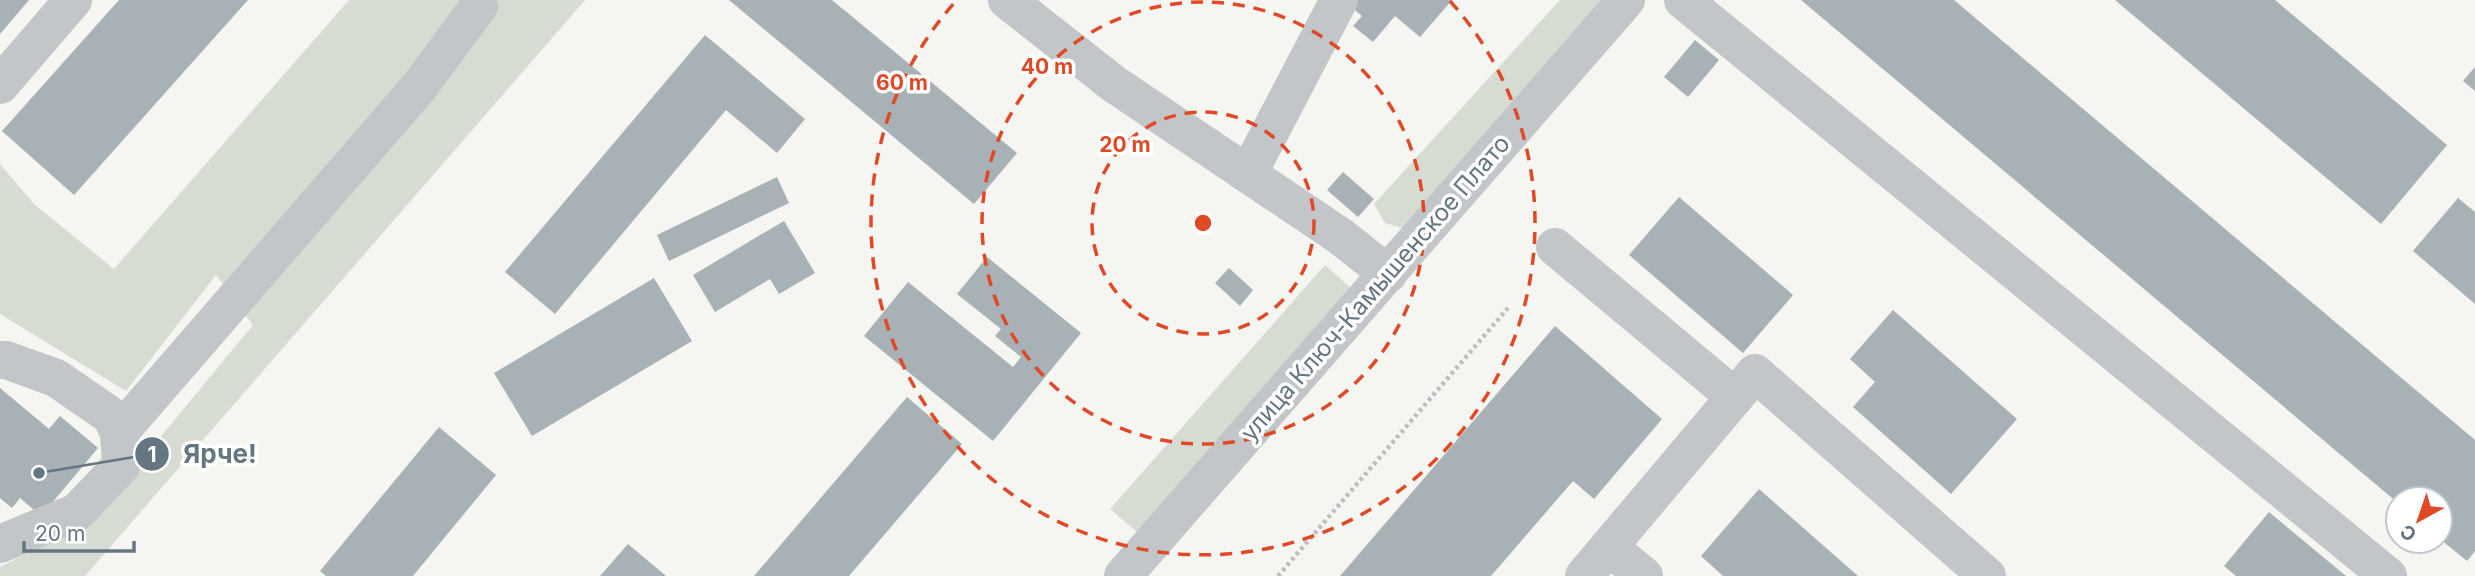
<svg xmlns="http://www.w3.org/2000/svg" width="2475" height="576" font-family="Inter,sans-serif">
	<rect width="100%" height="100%" fill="#f5f5f1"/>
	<g fill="#d6dcd2">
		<path d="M349 0H585L85 576H0V567L91 521 253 325 216 275 126 391 0 314V164L34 204 114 269Z"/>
		<path d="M1560 0H1608L1407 229 1385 223 1374 204Z"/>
		<path d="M1325 265 1351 288 1137 532 1110 509Z"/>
	</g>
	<g fill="#a8b1b6">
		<path d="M0 0H29L0 34Z"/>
		<path d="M119 0H248L74 195 2 131Z"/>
		<path d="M729 0H832L1017 153 974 204Z"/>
		<path d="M1356 0H1452L1420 37 1395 16 1373 42 1353 26 1362 16 1350 6Z"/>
		<path d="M1801 0H1954L2475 440V551L2467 561 2440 539V499H2398V503Z"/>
		<path d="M2115 0H2275L2447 145 2381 224Z"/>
		<path d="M705 35 805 119 777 153 726 110 555 314 505 272Z"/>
		<path d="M1695 40 1719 60 1688 97 1664 77Z"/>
		<path d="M2475 67V91L2463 81Z"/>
		<path d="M1343 172 1374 199 1358 217 1327 190Z"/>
		<path d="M777 177 789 203 669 261 657 235Z"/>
		<path d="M1679 197 1793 295 1743 353 1629 255Z"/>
		<path d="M2458 198 2475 212V304L2413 251Z"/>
		<path d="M784 221 815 273 779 294 770 279 715 312 693 275Z"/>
		<path d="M987 257 1081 333 993 441 864 336 908 282 1013 367 1021 357 995 336 1001 329 957 294Z"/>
		<path d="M1229 268 1253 290 1240 306 1215 283Z"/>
		<path d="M654 278 692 341 532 436 494 373Z"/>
		<path d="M1893 310 2017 419 1951 494 1853 407 1875 382 1850 359Z"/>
		<path d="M1555 326 1662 419 1594 499 1573 481 1491 576H1340Z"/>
		<path d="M0 388 49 429 60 416 98 448 41 516 20 498 12 508 0 498Z"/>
		<path d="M907 397 962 444 849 576H754Z"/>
		<path d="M439 427 496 475 413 576H326L320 571Z"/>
		<path d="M1759 489 1858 576H1723L1701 556Z"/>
		<path d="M2269 512 2346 576H2236L2224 566Z"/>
		<path d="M628 544 666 576H600Z"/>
	</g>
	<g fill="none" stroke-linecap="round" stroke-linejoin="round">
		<path stroke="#bcbec0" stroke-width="4.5" stroke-dasharray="3.5 3.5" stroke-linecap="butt" d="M1278 576 1508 308"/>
		<g stroke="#c2c6c9" stroke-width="38">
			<path d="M1007 0 1114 84 1340 236 1388 274"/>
			<path d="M1683 0 2388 576"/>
			<path d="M0 85 73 0"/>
			<path d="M1248 174 1339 0"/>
			<path d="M1555 247 1735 397 1755 373 1987 576"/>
			<path d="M0 360H6L56 378 111 416 119 433 121 466 77 512 0 544"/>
			<path d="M119 433 419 87 479 6"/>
			<path d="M1609 547 1644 576"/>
			<path d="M1123 576 1626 0"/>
			<path d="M1584 576 1735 397"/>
		</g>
	</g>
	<g fill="none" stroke="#e04926" stroke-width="3.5" stroke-dasharray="12 9">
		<circle cx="1203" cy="223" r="111"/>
		<circle cx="1203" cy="223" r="221"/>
		<path d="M1450 1A332 332 0 1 1 956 1"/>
	</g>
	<g text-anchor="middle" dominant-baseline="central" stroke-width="7" stroke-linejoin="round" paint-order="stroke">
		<g font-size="24" fill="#647682" stroke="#fff">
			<text transform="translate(1375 288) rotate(-49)">улица Ключ-Камышенское Плато</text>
		</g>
	</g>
	<circle cx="1203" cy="223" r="10" fill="#e04926" stroke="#fff" stroke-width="3.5"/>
	<g font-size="21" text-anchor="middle" font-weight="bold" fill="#e04926" stroke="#fff" stroke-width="7" stroke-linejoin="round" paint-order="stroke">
		<text x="1047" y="74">40 m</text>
		<text x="902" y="90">60 m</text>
		<text x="1125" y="152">20 m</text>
	</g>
	<path fill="none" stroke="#647682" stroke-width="2.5" d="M39 473L152 454"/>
	<g fill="#647682" stroke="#fff" stroke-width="2.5">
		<circle cx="39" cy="473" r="7"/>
		<circle cx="152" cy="454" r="18"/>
	</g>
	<g font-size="21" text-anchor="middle" font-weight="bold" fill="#fff">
		<text x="152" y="462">1</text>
	</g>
	<g font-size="26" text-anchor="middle" font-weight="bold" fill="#647682" stroke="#fff" stroke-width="7" stroke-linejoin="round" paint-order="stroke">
		<text x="220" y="463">Ярче!</text>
	</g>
	<g transform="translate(2419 520) rotate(220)"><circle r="33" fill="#ffffff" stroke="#c1c8cd" stroke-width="2"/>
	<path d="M0-5L12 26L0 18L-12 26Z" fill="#e04926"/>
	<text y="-10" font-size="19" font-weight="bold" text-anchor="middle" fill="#647682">С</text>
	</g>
	<path d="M24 541v10h110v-10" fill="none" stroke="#647682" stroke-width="3.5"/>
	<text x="35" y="541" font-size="21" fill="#647682" stroke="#ffffff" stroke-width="5" paint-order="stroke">20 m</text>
</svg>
